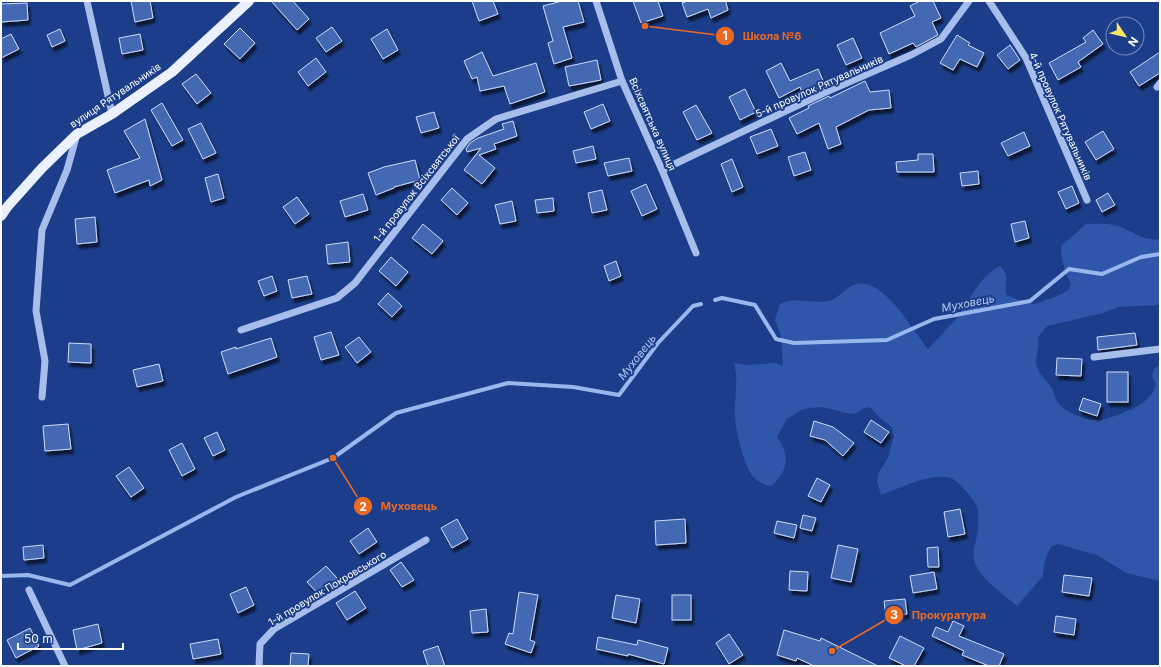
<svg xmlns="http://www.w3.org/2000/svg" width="1161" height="667" font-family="Inter,sans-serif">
	<defs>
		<filter id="shadow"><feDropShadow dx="2.5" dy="4.5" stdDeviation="1" flood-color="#0009"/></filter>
	</defs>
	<rect width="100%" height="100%" fill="#1c3e8a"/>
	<path fill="#2f56a8" d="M1086 224C1097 224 1108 223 1118 226 1133 231 1143 242 1160 239V305L1119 307 1103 313 1047 326 1038 337C1040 346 1036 353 1036 361 1036 372 1046 379 1051 387 1054 392 1055 399 1059 404 1067 413 1088 422 1100 420 1105 420 1110 417 1115 416 1132 409 1151 403 1156 384L1152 376 1154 369 1160 365V581L1126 573 1097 555 1058 544 1051 547 1045 560 1043 576 1017 606C1002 593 980 579 974 560 972 551 976 543 977 535 979 528 978 518 978 511 977 504 970 495 965 490 961 486 957 480 951 478 931 472 900 488 881 495L877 481 879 472 888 458 894 435 892 427 880 418 870 407 862 409 855 414 846 413 823 407 808 408 801 410 787 419 777 437C790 455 789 471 771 486 764 485 754 480 751 474 742 458 736 433 735 415 734 398 739 380 734 363L747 365 775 363 783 366 781 336 775 320 780 304C795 296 812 304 828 301 839 299 845 287 857 284 884 278 913 331 928 349 937 339 947 329 956 319 970 301 979 276 1000 266 1012 279 1002 282 1007 295L1026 303 1035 304 1060 295 1068 290 1071 284C1065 272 1061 260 1061 246Z"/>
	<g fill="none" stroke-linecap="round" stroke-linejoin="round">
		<g stroke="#9ab6ee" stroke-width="4">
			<path d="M715 300 722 298 755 305 776 339 794 343 887 340 934 319 1030 301 1069 269 1102 274 1141 257 1160 254"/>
			<path d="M1 576 28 575 70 585 236 497 333 458 396 413 508 383 573 387 619 395 658 343 693 306 701 304"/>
		</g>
	</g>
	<g fill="#4468b2" stroke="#ccdbf9" filter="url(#shadow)">
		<path d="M131 1H150L153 18 135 22Z"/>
		<path d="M271 1H293L309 19 297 30Z"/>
		<path d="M472 1H493L498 14 479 21Z"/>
		<path d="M562 1H578L584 22 563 27 572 58 554 64 548 43 553 41 543 6Z"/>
		<path d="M633 1H658L663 16 641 23Z"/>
		<path d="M688 1H726V3L728 10 711 18 708 9 687 17 682 3Z"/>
		<path d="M920 1H933L941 18 932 22 938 35 916 47 913 43 889 54 880 33 915 16 910 6Z"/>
		<path d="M27 3 28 20 1 22V4Z"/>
		<path d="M332 27 342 41 326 52 316 38Z"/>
		<path d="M240 28 255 43 240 59 224 44Z"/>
		<path d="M60 29 65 41 52 47 47 35Z"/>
		<path d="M387 29 398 50 383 59 371 39Z"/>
		<path d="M1093 30 1103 44 1078 62 1081 67 1058 80 1049 63 1086 42 1083 38Z"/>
		<path d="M11 34 19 49 1 58V39Z"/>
		<path d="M140 34 143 50 122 54 119 38Z"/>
		<path d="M957 35 970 43 968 45 984 53 977 67 960 59 953 70 940 63Z"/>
		<path d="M853 38 862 58 846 65 837 45Z"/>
		<path d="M1010 45 1020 60 1008 69 997 55Z"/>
		<path d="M482 52 493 76 536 63 545 92 510 104 504 86 480 91 477 77 472 79 464 61Z"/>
		<path d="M1160 52V73L1139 86 1130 72Z"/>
		<path d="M316 58 326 72 308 86 298 72Z"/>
		<path d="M597 60 601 80 569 86 565 67Z"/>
		<path d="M781 63 790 81 818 69 826 87 804 97 800 87 779 98 766 71Z"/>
		<path d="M196 74 211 93 197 104 182 84Z"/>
		<path d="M865 81 870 92 889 90 891 108 869 110 836 127 841 144 828 149 819 123 797 134 789 118 809 108 808 106 829 96 830 98Z"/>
		<path d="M745 89 756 112 740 120 729 97Z"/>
		<path d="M162 103 183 140 172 146 151 110Z"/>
		<path d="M603 104 610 121 591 129 584 112Z"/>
		<path d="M696 105 712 133 697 140 683 112Z"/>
		<path d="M434 112 439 128 421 133 416 117Z"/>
		<path d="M145 119 162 180 150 186 149 180 115 193 107 170 140 158 124 131Z"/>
		<path d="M513 121 517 136 494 144 496 149 479 155 495 168 482 184 464 170 481 148 467 152 466 149 470 143 478 138 504 129 502 124Z"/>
		<path d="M201 123 216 153 203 159 188 129Z"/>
		<path d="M771 129 778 146 757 154 750 137Z"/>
		<path d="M1103 131 1114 149 1096 160 1085 142Z"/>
		<path d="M1024 132 1030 146 1008 156 1001 143Z"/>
		<path d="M593 146 596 159 576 163 573 151Z"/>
		<path d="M805 152 811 170 794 176 788 157Z"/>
		<path d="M918 154H933L934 172H897L896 162 918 160Z"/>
		<path d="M629 158 632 171 608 176 604 163Z"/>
		<path d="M732 159 743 187 732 192 721 164Z"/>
		<path d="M415 160 420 180 394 187V188L376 195 368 173 384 167Z"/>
		<path d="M978 171 979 184 962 186 960 173Z"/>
		<path d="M218 174 224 198 211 202 205 178Z"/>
		<path d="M646 184 657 209 642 216 631 191Z"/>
		<path d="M1072 186 1079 203 1066 209 1058 192Z"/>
		<path d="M452 188 468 203 457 215 441 200Z"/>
		<path d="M602 190 607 210 592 213 588 193Z"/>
		<path d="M1108 193 1115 205 1102 212 1096 200Z"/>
		<path d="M363 194 368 210 345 217 340 201Z"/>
		<path d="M297 197 309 214 295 224 283 207Z"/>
		<path d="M553 198 554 211 537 213 535 200Z"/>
		<path d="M512 201 516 221 500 224 495 205Z"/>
		<path d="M95 217 97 242 77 244 75 219Z"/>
		<path d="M1025 221 1029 238 1015 242 1011 224Z"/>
		<path d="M423 224 443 241 432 254 412 238Z"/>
		<path d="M348 242 350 262 328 264 326 245Z"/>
		<path d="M391 257 408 272 396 286 379 271Z"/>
		<path d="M616 261 621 276 609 281 604 266Z"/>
		<path d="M272 276 277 291 264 296 258 281Z"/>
		<path d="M307 276 312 294 292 298 288 280Z"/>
		<path d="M388 293 402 306 392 317 378 304Z"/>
		<path d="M331 332 339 355 321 360 314 337Z"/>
		<path d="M1135 333 1137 345 1098 350 1097 337Z"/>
		<path d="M359 337 371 352 357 363 345 347Z"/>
		<path d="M271 338 277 357 228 374 221 352 236 347V349Z"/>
		<path d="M69 343 91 344V363L68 362Z"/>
		<path d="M1057 358 1082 359 1081 376 1056 375Z"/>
		<path d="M159 364 163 381 137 387 133 370Z"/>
		<rect x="1107" y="372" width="21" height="30"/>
		<path d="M1083 398 1101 404 1097 416 1079 410Z"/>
		<path d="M871 420 889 432 881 443 864 432Z"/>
		<path d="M814 421 833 427 854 443 843 456 825 440 810 436Z"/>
		<path d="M68 424 71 449 45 451 43 426Z"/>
		<path d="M217 432 225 450 213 456 204 438Z"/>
		<path d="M182 443 195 469 182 476 169 450Z"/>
		<path d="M129 467 144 488 131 497 116 476Z"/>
		<path d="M817 478 830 485 821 502 808 496Z"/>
		<path d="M960 509 965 534 948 537 944 512Z"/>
		<path d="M803 515 816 518 812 531 800 528Z"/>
		<path d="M457 519 468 539 452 548 441 528Z"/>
		<path d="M685 519 686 543 656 545 655 521Z"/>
		<path d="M777 521 797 525 794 538 774 533Z"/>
		<path d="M368 528 377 542 359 554 350 541Z"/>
		<path d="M43 545 44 558 24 560 23 547Z"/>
		<path d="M838 545 858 549 851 582 831 578Z"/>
		<path d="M938 547 939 567H928L927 548Z"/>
		<path d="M401 562 414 580 402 587 390 570Z"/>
		<path d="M326 566 337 578 319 595 307 582Z"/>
		<path d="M790 571 808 572 807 591 789 590Z"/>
		<path d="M934 572 937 589 913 593 910 576Z"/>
		<path d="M1064 575 1092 578 1089 596 1062 592Z"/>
		<path d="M246 587 254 605 238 613 230 594Z"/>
		<path d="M355 591 366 608 347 620 336 603Z"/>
		<path d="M519 592 538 595 530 640 535 642 531 653 505 644 509 633 513 634Z"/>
		<path d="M616 595 640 599 636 623 612 618Z"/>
		<rect x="672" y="595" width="19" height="25"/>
		<path d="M905 599 907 614 886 617 884 601Z"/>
		<path d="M486 609 488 632 472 633 470 611Z"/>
		<path d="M1056 616 1076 619 1074 635 1054 632Z"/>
		<path d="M953 621 964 626 959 636 1004 654 999 666H989L962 655 964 651 932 636 936 627 948 632Z"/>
		<path d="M98 624 102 643 77 650 73 630Z"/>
		<path d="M30 628 39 646 16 658 7 640Z"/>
		<path d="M784 630 820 641 821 638 878 666H814L797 658 796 661 777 655Z"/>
		<path d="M729 634 743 655 729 664 716 643Z"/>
		<path d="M900 636 924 648 914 666H906L889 658Z"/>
		<path d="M598 637 637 645 638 640 668 648 664 664 628 654V656L596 649Z"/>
		<path d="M218 639 221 654 193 659 190 644Z"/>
		<path d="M438 646 445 666H428L423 651Z"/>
		<path d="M291 653 309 654 308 666H290Z"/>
	</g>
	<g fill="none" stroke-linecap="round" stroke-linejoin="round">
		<g stroke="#a7bdec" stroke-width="7">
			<path d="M87 1 112 114"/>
			<path d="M596 1 622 81 662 170 696 253"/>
			<path d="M989 1 1026 58 1087 200"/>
			<path d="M1157 87 1160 83"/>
			<path d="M662 170 826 92 911 55 941 39 969 1"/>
			<path d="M241 330 337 298 355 283 467 139 496 119 622 81"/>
			<path d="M1094 357 1160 349"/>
			<path d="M42 397 45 361 36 311 42 230 67 170 77 134"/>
			<path d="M29 590 65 666"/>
			<path d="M259 666 260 644 274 629 426 540"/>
		</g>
		<path stroke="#ecf1ff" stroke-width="10" d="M1 216 8 206 42 168 77 134 112 114 172 72 249 1"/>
	</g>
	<g text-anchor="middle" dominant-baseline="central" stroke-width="4" stroke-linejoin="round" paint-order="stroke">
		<g font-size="10" fill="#fff" stroke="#1c3e8a">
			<text transform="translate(819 86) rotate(-24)">5-й провулок Рятувальників</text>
			<text transform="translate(115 95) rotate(-34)">вулиця Рятувальників</text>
			<text transform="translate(1061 116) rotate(66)">4-й провулок Рятувальників</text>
			<text transform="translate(653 124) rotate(66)">Всіхсвятська вулиця</text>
			<text transform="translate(416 188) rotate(-52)">1-й провулок Всіхсвятської</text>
			<text transform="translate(327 588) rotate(-31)">1-й провулок Покровського</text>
		</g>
		<g font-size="11" font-style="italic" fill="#b3c8f3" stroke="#1c3e8a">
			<text transform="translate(968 303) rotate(-11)">Муховець</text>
			<text transform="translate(637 357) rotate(-52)">Муховець</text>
		</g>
	</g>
	<path fill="none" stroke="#ea6a24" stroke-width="1.5" d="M645 26L725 36M333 458L363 506M832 651L894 615"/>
	<g fill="#ea6a24" stroke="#1c3e8a" stroke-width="1.5">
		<circle cx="645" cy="26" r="4"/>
		<circle cx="333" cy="458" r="4"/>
		<circle cx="832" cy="651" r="4"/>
		<circle cx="725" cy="36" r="10"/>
		<circle cx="363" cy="506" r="10"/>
		<circle cx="894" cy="615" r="10"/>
	</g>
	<g font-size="12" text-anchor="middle" font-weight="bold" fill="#fff">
		<text x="725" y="40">1</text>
		<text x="363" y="511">2</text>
		<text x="894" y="619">3</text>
	</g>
	<g font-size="11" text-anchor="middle" font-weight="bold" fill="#ea6a24" stroke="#1c3e8a" stroke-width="4" stroke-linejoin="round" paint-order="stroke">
		<text x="772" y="40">Школа №6</text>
		<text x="409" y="510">Муховець</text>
		<text x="949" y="619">Прокуратура</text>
	</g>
	<rect width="1161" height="667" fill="none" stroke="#ffffff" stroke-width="4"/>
	<g transform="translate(1125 36) rotate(125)"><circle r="19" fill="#1c3e8a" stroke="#778bb9"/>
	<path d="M0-3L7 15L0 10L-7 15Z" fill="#fce465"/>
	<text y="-6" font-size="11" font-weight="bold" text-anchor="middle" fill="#ffffff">N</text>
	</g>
	<path d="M18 643v6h105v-6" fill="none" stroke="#ffffff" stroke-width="2"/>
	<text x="24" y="643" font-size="12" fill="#ffffff" stroke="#1c3e8a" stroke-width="3" paint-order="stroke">50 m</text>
</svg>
